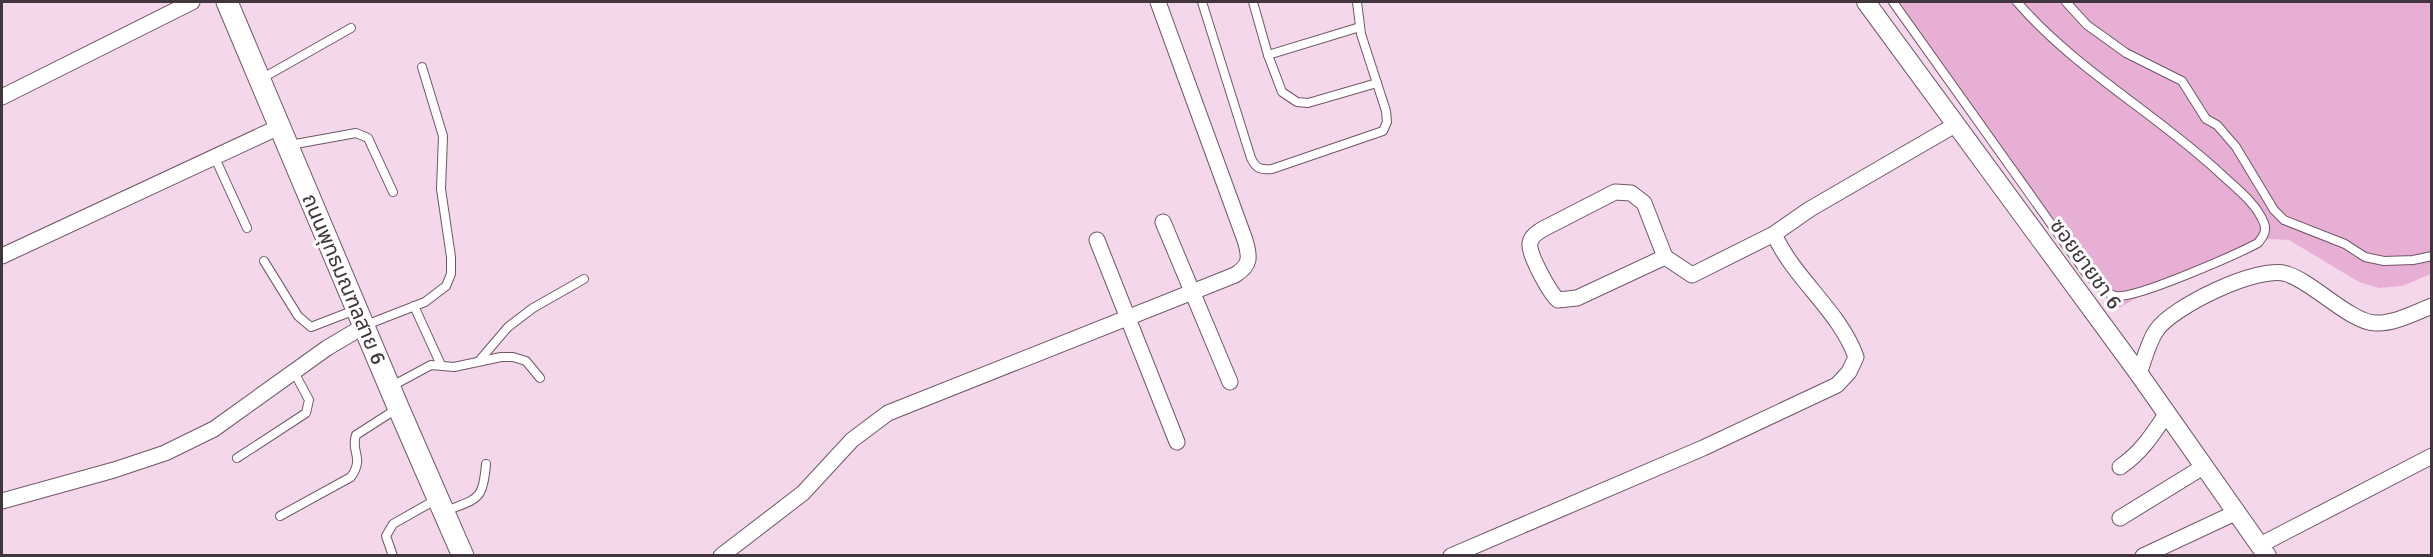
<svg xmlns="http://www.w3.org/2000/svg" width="2433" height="557" font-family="Signika,'Noto Sans Thai',sans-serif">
	<rect width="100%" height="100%" fill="#f4d7ea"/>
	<path fill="#e8afd5" d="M1893 2H2431V274L2402 286 2379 288 2359 282 2289 240 2269 239 2174 277 2119 308Z"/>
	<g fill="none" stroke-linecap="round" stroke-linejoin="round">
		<defs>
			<g id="service">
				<path d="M1202 2 1251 158C1256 169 1261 170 1272 169L1383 131 1387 122 1386 111 1361 34 1357 2"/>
				<path d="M1253 2 1268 55 1282 92 1297 102 1308 103 1377 83"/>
				<path d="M1893 2 2086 273C2094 280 2104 293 2115 296 2134 300 2237 254 2258 243 2263 237 2267 231 2264 223 2256 203 2237 189 2222 175 2157 114 2076 70 2017 2"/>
				<path d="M2066 2 2087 25 2126 53 2182 81 2206 119 2217 125 2236 147 2274 210 2284 220 2345 244 2365 257 2384 261 2413 260 2432 256"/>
				<path d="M1268 55 1360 27"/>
				<path d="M261 79 351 28"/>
				<path d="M290 145 356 133 368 138 393 192"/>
				<path d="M215 158 247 228"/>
				<path d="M264 261 298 316 311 327 355 310"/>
				<path d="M414 306 441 365"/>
				<path d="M366 325 425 302 446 286 451 274V257L441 189 443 136 422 67"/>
				<path d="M479 361 508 327 533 308 584 279"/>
				<path d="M392 386 431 365 454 367 501 357H513L526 361 540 378"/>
				<path d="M237 458 306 413 309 400 294 372"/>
				<path d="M446 511C478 498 483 501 486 464"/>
				<path d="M280 516 351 477C365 457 350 452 356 435L398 408"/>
				<path d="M393 556 386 536 393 524 437 499"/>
			</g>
			<g id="minor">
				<path d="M2 97 192 2"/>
				<path d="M1163 222 1230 382"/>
				<path d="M1097 240 1177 442"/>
				<path d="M2 256 279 127"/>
				<path d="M1665 257 1577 298 1558 300C1550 293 1528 254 1530 243 1531 236 1538 232 1543 229L1615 192 1631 193 1644 203 1665 257 1692 275 1774 234"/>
				<path d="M2139 374C2144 360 2148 343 2156 331 2171 307 2260 264 2287 274 2313 282 2350 322 2375 323 2394 324 2414 313 2432 306"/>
				<path d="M2120 467C2141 453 2153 434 2167 413"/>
				<path d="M2 501 114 470 165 453 214 429 327 348 364 326"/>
				<path d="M2120 518 2203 467"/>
				<path d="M2260 545 2432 456"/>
				<path d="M721 556 803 493 852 440 888 413 1235 275C1251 265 1250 257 1245 240L1158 2"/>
				<path d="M1451 556 1703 448 1837 385 1849 372 1856 357C1839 310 1794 279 1774 234L1810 209 1955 125"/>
				<path d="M2143 556 2237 512"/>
			</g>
			<path id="tertiary" d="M1866 2 2139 374 2267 556"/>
			<path id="secondary" d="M227 2 398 407 463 556"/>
		</defs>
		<use href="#service" stroke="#6f5767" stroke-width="10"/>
		<use href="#minor" stroke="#6f5767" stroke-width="17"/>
		<use href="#tertiary" stroke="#6f5767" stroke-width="20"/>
		<use href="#secondary" stroke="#6f5767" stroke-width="23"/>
		<use href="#service" stroke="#fff" stroke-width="8"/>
		<use href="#minor" stroke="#fff" stroke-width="15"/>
		<use href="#tertiary" stroke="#fff" stroke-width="18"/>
		<use href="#secondary" stroke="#fff" stroke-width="21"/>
	</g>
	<g text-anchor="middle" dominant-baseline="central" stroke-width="6" stroke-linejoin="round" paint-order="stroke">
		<g font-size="21" fill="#41363d" stroke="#fff">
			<text transform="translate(2086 264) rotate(54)">ซอยยายชา 6</text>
			<text transform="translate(344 279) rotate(67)">ถนนพุทธมณฑลสาย 6</text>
		</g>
	</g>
	<rect width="2433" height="557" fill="none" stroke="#41363d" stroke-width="6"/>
</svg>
